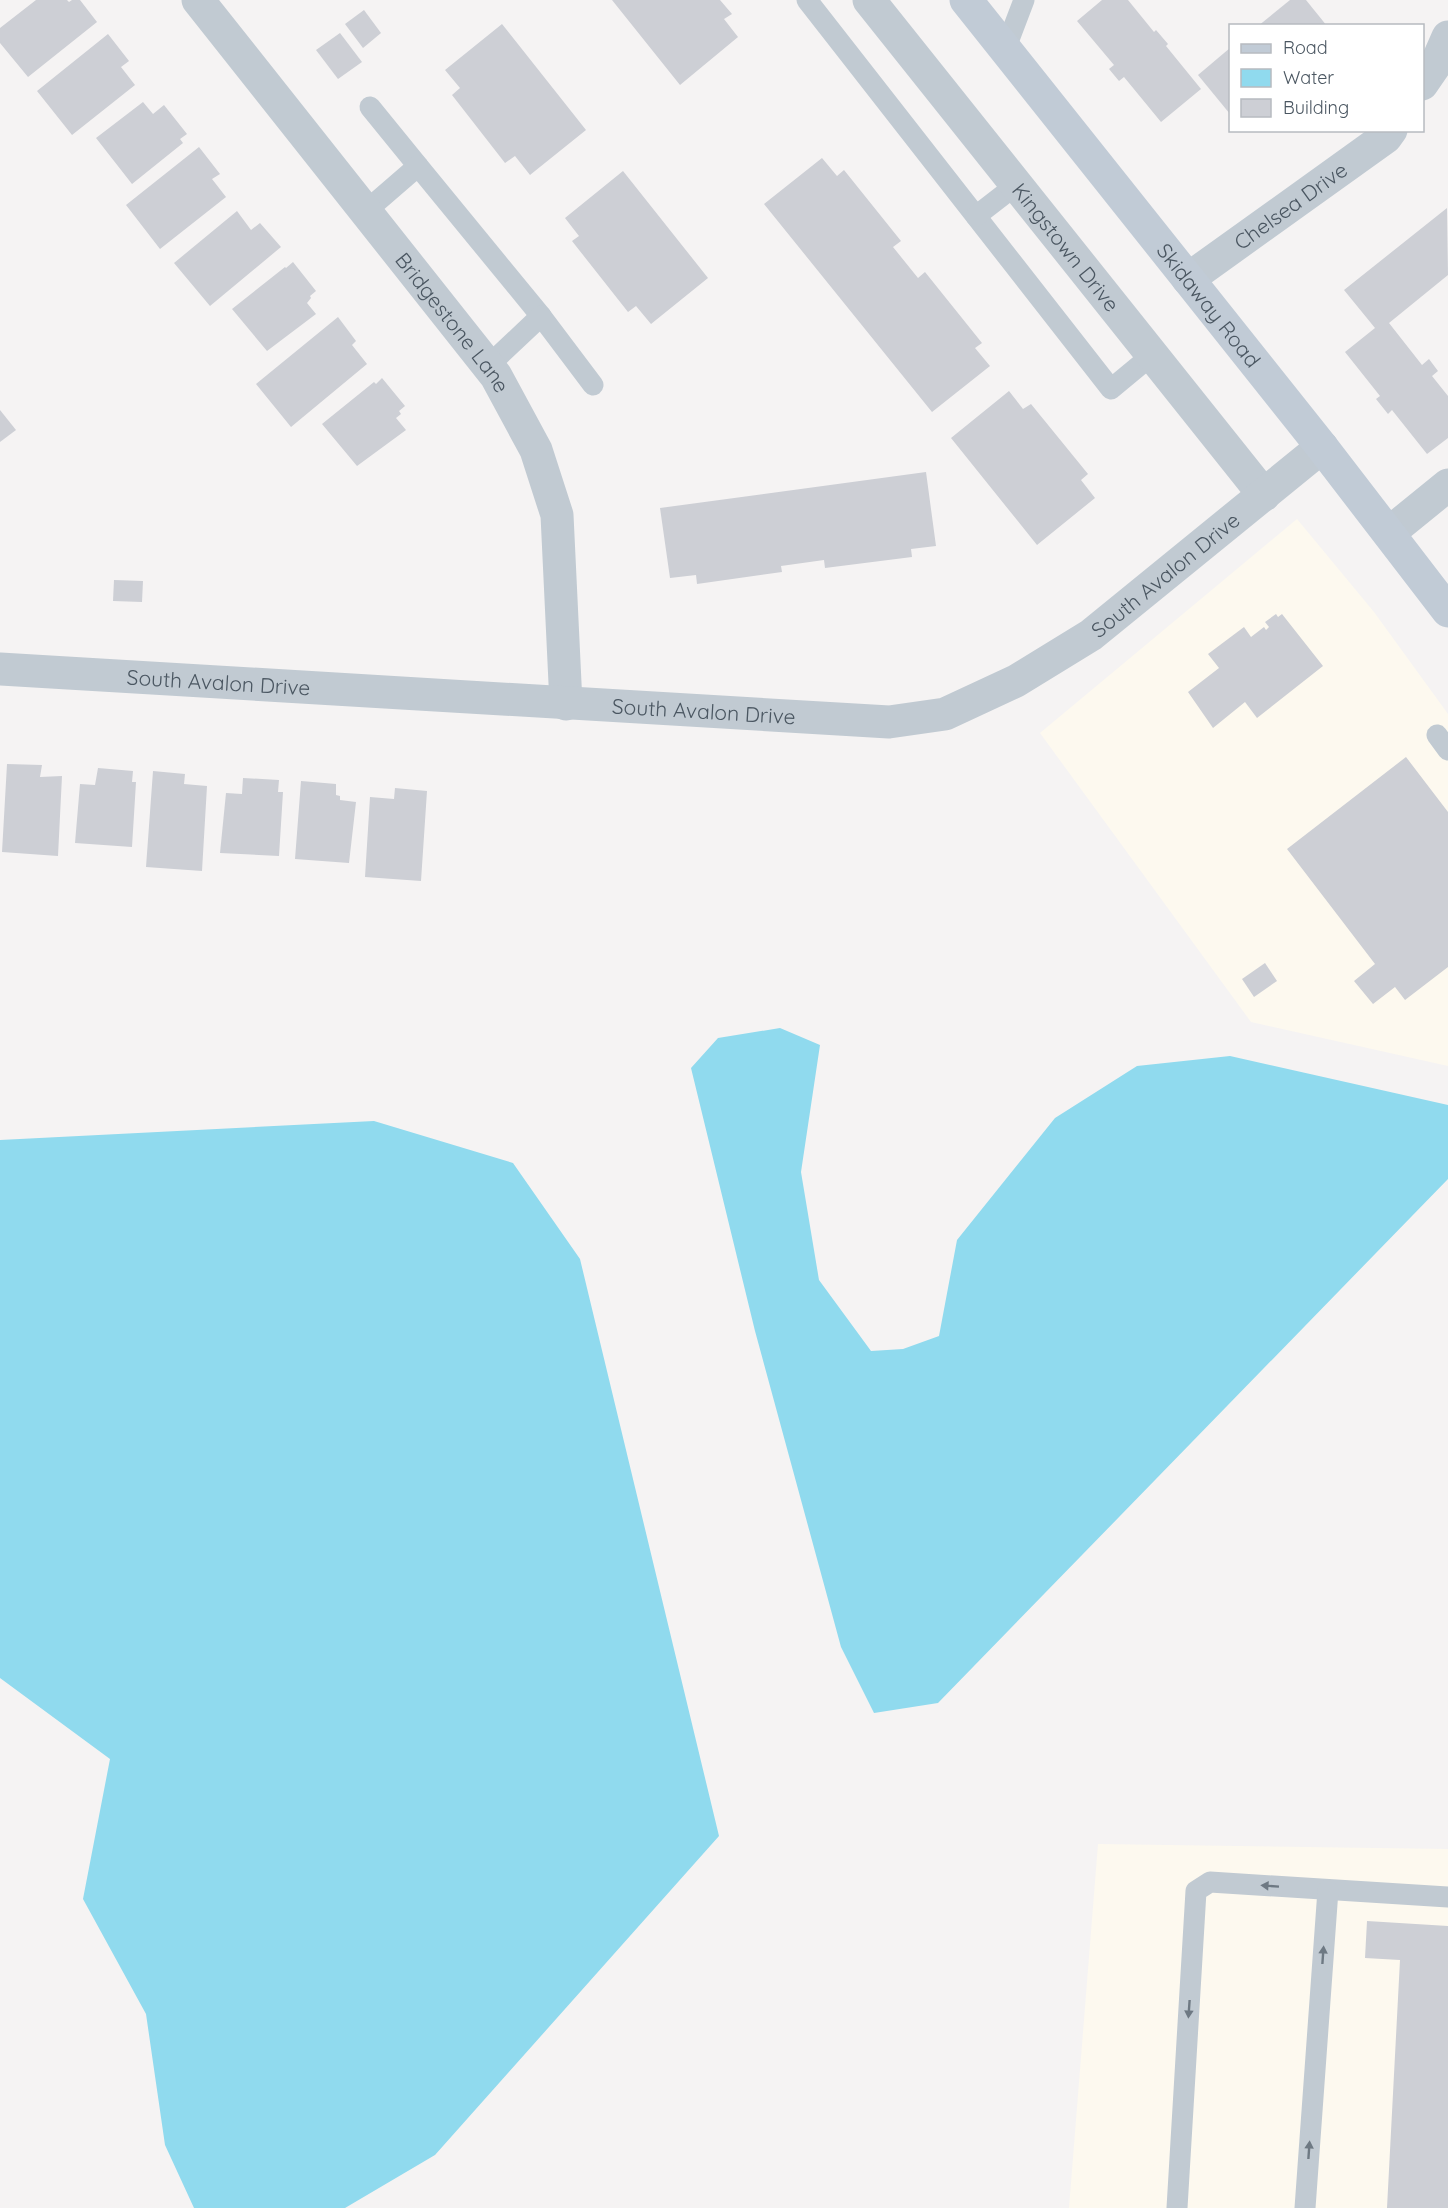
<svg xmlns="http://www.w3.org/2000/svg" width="1448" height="2208" font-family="Quicksand,sans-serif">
	<rect width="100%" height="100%" fill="#f5f3f3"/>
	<g fill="#fdf9ef">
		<path d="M1297 519 1374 612 1448 714V1066L1251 1022 1040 733Z"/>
		<path d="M1098 1844 1448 1849V2208H1069Z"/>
	</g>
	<g fill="#90daee">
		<path d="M780 1028 820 1045 801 1172 819 1280 871 1351 903 1349 939 1336 957 1240 1055 1118 1137 1066 1230 1056 1448 1105V1179L938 1703 874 1713 841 1647 755 1331 691 1068 718 1038Z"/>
		<path d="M374 1121 513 1163 580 1259 719 1836 435 2155 345 2208H194L165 2145 146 2014 83 1899 110 1759 0 1678V1140Z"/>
	</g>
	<g fill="#cdcfd5">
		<path d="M36 0H67L69 2 72 0H80L97 22 28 77 0 43V28Z"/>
		<path d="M612 0H720L732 14 724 19 738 37 680 85Z"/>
		<path d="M1102 0H1128L1154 32 1156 30 1168 44 1166 46 1201 89 1161 122 1124 77 1119 81 1109 69 1114 65 1077 21Z"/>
		<path d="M1290 0H1306L1327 26H1258Z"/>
		<path d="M364 10 381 33 363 48 345 24Z"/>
		<path d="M502 24 586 130 530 175 515 156 505 163 452 95 460 88 445 70Z"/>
		<path d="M340 33 362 62 338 79 316 50Z"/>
		<path d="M108 34 129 61 121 67 135 85 72 135 37 91Z"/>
		<path d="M1230 48V114L1198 75Z"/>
		<path d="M143 102 153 114 164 105 187 134 180 139 183 143 132 184 96 138Z"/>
		<path d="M199 147 220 174 212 179 226 197 160 249 126 205Z"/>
		<path d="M822 158 837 176 844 170 901 241 893 247 918 278 925 272 982 343 975 348 990 366 932 412 764 204Z"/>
		<path d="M623 171 708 278 651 324 636 306 628 312 572 241 579 236 565 218Z"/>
		<path d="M1447 208 1448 275 1389 323 1422 365 1429 359 1438 371 1432 376 1448 396V438L1427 454 1392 410 1388 414 1376 399 1380 396 1345 352 1375 328 1344 290Z"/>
		<path d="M237 211 251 230 260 223 281 247 210 306 174 263Z"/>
		<path d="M293 262 316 291 310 296 311 298 307 303 316 314 267 351 232 309 285 267 286 268Z"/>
		<path d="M338 317 356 341 352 345 367 364 291 427 256 384Z"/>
		<path d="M382 378 405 406 399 411 401 414 396 418 406 430 357 466 322 424 374 382 376 384Z"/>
		<path d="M1009 391 1023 409 1031 404 1088 474 1081 480 1095 498 1037 545 951 438Z"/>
		<path d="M0 410 16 430 0 442Z"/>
		<path d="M926 472 936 546 911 549 912 557 825 568 824 560 781 566 782 572 697 584 696 575 670 578 660 508Z"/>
		<path d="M114 580 143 581 142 602 113 601Z"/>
		<path d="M1276 614 1278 617 1282 614 1323 666 1257 718 1245 702 1213 728 1188 692 1219 668 1208 654 1244 627 1251 637 1264 627 1266 630 1269 627 1265 622Z"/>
		<path d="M1406 757 1448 812V967L1405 1000 1395 987 1373 1004 1354 981 1375 964 1287 849Z"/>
		<path d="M7 764 42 765 40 777 62 776 58 856 2 852Z"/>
		<path d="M98 768 133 771 132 782H136L132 847 75 843 80 784 95 785Z"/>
		<path d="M153 771 185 774 184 784 207 786 202 871 146 867Z"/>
		<path d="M243 778 279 780 278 792H283L279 856 220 853 226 793 242 794Z"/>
		<path d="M301 781 336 784V795L340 796V800L356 802 349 863 295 859Z"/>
		<path d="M395 788 427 791 421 881 365 877 370 797 394 799Z"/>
		<path d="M1265 963 1277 981 1254 997 1242 979Z"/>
		<path d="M1367 1921 1448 1926V2208H1387L1400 1960 1365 1958Z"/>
	</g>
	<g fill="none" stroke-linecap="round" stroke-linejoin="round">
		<g stroke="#c1cad2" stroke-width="21">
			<path d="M807 0 1111 389 1152 355"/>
			<path d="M1005 50 1024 0"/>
			<path d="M370 107 418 166"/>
			<path d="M366 211 418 166 541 316"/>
			<path d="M976 216 1016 185"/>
			<path d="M488 366 541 316 593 385"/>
			<path d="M1437 735 1448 750"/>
			<path d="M1177 2208 1196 1891 1210 1882 1448 1897"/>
			<path d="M1305 2208 1328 1890"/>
		</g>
		<g stroke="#c1cad2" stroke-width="33">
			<path id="s1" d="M198 0 496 376 536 450 557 515 566 704"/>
			<path id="s2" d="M869 0 1264 495"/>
			<path d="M1422 84 1437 62 1448 37"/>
			<path id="s3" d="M1188 279 1386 137 1391 130"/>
			<path d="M1389 533 1448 485"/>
			<path id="s4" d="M0 669 889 722 945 714 1016 681 1091 635 1322 447"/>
		</g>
		<path stroke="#c1cbd6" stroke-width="33" id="s5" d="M966 0 1322 447 1448 611"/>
	</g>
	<defs><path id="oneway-solid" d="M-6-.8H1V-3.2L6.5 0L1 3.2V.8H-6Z" transform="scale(1.5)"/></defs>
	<g fill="#6e7983">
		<use href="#oneway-solid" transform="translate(1270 1886) rotate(-176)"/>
		<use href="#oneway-solid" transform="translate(1323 1955) rotate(-86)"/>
		<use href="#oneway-solid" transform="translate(1189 2009) rotate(94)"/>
		<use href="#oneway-solid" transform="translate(1309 2150) rotate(-86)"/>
	</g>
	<g text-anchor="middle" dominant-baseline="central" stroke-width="5" stroke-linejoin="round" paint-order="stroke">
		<g font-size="21" fill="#4a5661" stroke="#fff">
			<text stroke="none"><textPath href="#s3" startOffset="126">Chelsea Drive</textPath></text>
			<text stroke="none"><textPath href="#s2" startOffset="316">Kingstown Drive</textPath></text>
			<text stroke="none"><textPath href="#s5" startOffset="390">Skidaway Road</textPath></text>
			<text stroke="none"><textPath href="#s1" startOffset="411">Bridgestone Lane</textPath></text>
			<text stroke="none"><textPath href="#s4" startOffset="1209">South Avalon Drive</textPath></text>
			<text stroke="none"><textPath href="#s4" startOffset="219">South Avalon Drive</textPath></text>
			<text stroke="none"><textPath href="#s4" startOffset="705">South Avalon Drive</textPath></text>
		</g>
	</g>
	<rect x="1229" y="24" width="195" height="108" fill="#ffffff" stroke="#b7bbc0" stroke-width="1.5"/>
	<rect x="1241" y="44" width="30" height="9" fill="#c1cbd6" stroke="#b7bbc0" stroke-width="1.5"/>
	<text x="1283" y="54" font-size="18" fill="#4a5661">Road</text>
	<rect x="1241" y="69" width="30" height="18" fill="#90daee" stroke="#b7bbc0" stroke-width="1.5"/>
	<text x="1283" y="84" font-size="18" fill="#4a5661">Water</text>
	<rect x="1241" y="99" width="30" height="18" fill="#cdcfd5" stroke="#b7bbc0" stroke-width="1.5"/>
	<text x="1283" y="114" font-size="18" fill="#4a5661">Building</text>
</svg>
